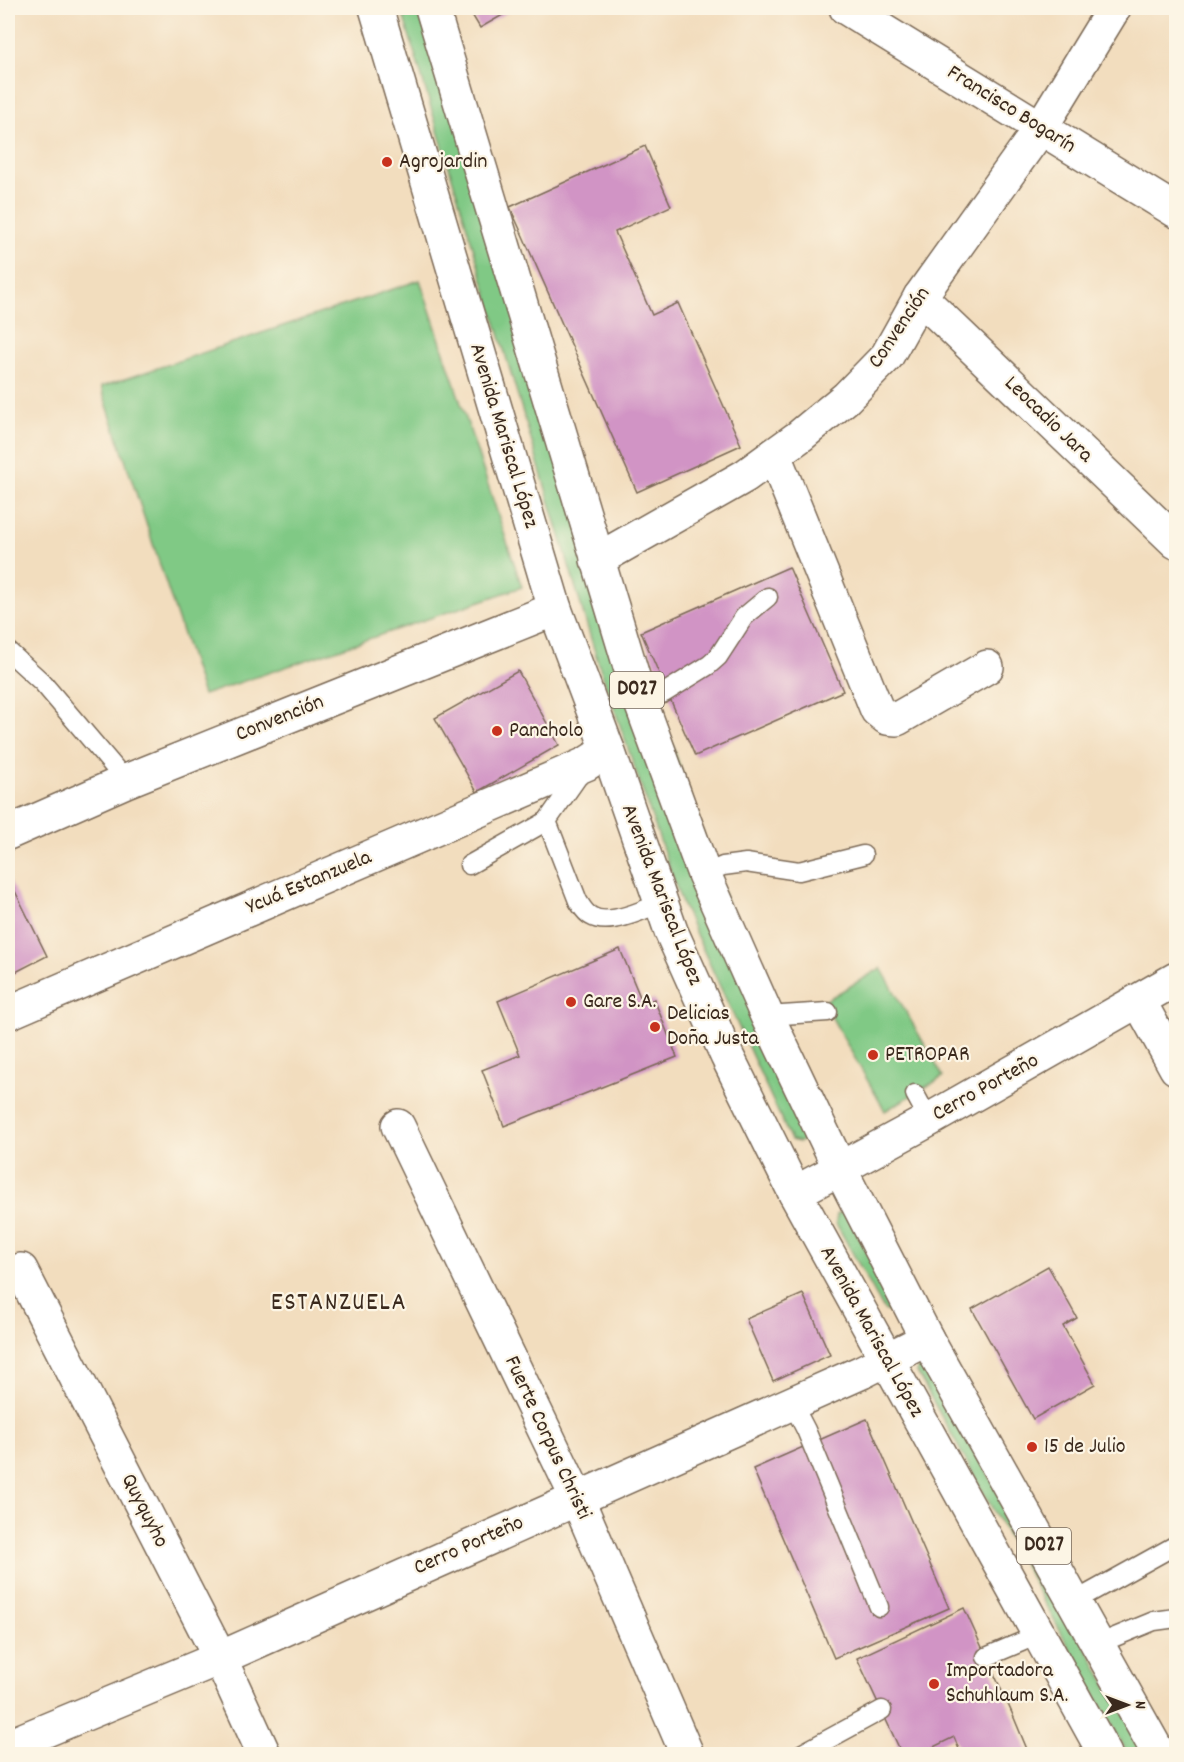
<svg xmlns="http://www.w3.org/2000/svg" width="1184" height="1762" font-family="Dekko,sans-serif">
	<rect width="100%" height="100%" fill="#fcf5e5"/>
	<filter id="ink" filterUnits="userSpaceOnUse"><feTurbulence type="fractalNoise" baseFrequency=".0167" numOctaves="2"/><feDisplacementMap in="SourceGraphic" scale="12" xChannelSelector="R" yChannelSelector="G"/><feConvolveMatrix kernelMatrix="1 2 1 2 8 2 1 2 1" color-interpolation-filters="sRGB"/></filter>
	<filter id="wash" filterUnits="userSpaceOnUse"><feTurbulence type="fractalNoise" baseFrequency=".008" numOctaves="4" result="noise"/><feDisplacementMap in="SourceGraphic" scale="24" xChannelSelector="R" yChannelSelector="G"/><feGaussianBlur stdDeviation="1.35" result="paint"/><feColorMatrix in="noise" values="0 0 0 0 0 0 0 0 0 0 0 0 0 0 0 0 0 1.4 0 .05"/><feComposite in="paint" operator="in"/></filter>
	<g filter="url(#wash)">
		<rect width="100%" height="100%" fill="#f2ddbe"/>
		<g fill="#80c985" stroke="#5e7a52" stroke-width="1.5">
			<path d="M401 8H418L806 1132 804 1140 799 1142 791 1140 682 904 598 662Z"/>
			<path d="M420 280 522 587 203 695 101 387Z"/>
			<path d="M881 968 943 1077 885 1111 823 1002Z"/>
			<path d="M842 1212H846L897 1310 892 1313 884 1310 836 1223 837 1214Z"/>
			<path d="M924 1361 1146 1754H1128L917 1372 918 1364Z"/>
		</g>
		<g id="blocks">
			<g fill="#d194c5">
				<path d="M468 8H515L480 28Z"/>
				<path d="M645 146 671 206 615 232 652 315 678 303 741 445 637 492 510 207Z"/>
				<path d="M789 567 843 691 695 756 641 632Z"/>
				<path d="M518 671 559 745 477 792 435 718Z"/>
				<path d="M8 877 47 956 8 976Z"/>
				<path d="M620 949 643 1004 654 999 677 1057 504 1126 482 1070 520 1055 498 1001Z"/>
				<path d="M1048 1266 1077 1318 1063 1326 1095 1384 1033 1419 972 1309Z"/>
				<path d="M803 1294 830 1355 773 1381 746 1319Z"/>
				<path d="M867 1419 949 1608 834 1658 753 1469Z"/>
				<path d="M964 1608 1012 1713 1029 1754H961L954 1737 919 1754H902L857 1658Z"/>
			</g>
		</g>
	</g>
	<g filter="url(#ink)">
		<use href="#blocks" fill-opacity="0" stroke="#7b6956" stroke-width="1.5"/>
		<g fill="none" stroke-linecap="round" stroke-linejoin="round">
			<defs>
				<g id="lane">
					<path d="M8 651 42 682 126 781"/>
					<path d="M641 703 664 693 709 665 718 657 744 617 768 597"/>
					<path d="M547 821 578 901C582 907 585 913 591 916 608 927 644 910 660 903"/>
					<path d="M469 865 547 821 582 771"/>
					<path d="M704 874 723 866 746 863 799 871 863 855"/>
					<path d="M767 1016 828 1012"/>
					<path d="M915 1094 929 1120"/>
					<path d="M792 1403 806 1430 879 1607"/>
					<path d="M1075 1601 1176 1545"/>
					<path d="M1098 1644 1154 1621 1176 1618"/>
					<path d="M986 1657 1038 1635"/>
					<path d="M801 1754 882 1710"/>
				</g>
				<g id="street">
					<path d="M846 8 1176 211"/>
					<path d="M920 297 1176 542"/>
					<path d="M774 455 877 710 887 718 897 719 987 667"/>
					<path d="M597 560 745 476 800 436 846 398 887 356 920 297 1040 129 1114 8"/>
					<path d="M8 833 126 781 555 609"/>
					<path d="M1139 1001 1176 1068"/>
					<path d="M8 1013 586 764 608 750"/>
					<path d="M398 1126 577 1498 687 1754"/>
					<path d="M795 1193 929 1120 1176 979"/>
					<path d="M21 1270 220 1658 264 1754"/>
				</g>
				<path id="secondary" d="M8 1746 220 1658 862 1372 927 1339"/>
				<g id="highway">
					<path d="M376 8 555 609 608 750 671 931 727 1056 795 1193 1105 1754"/>
					<path d="M432 8 641 703 704 874 767 1016 840 1169 927 1339 1159 1754"/>
				</g>
			</defs>
			<use href="#lane" stroke="#7b6956" stroke-width="21"/>
			<use href="#street" stroke="#7b6956" stroke-width="36"/>
			<use href="#secondary" stroke="#7b6956" stroke-width="36"/>
			<use href="#highway" stroke="#7b6956" stroke-width="36"/>
			<use href="#lane" stroke="#fff" stroke-width="18"/>
			<use href="#street" stroke="#fff" stroke-width="33"/>
			<use href="#secondary" stroke="#fff" stroke-width="33"/>
			<use href="#highway" stroke="#fff" stroke-width="33"/>
		</g>
	</g>
	<g fill="#c8321e" stroke="#fcf5e5" stroke-width="2">
		<circle cx="387" cy="162" r="6"/>
		<circle cx="497" cy="731" r="6"/>
		<circle cx="571" cy="1002" r="6"/>
		<circle cx="655" cy="1027" r="6"/>
		<circle cx="873" cy="1055" r="6"/>
		<circle cx="1032" cy="1447" r="6"/>
		<circle cx="934" cy="1684" r="6"/>
	</g>
	<g text-anchor="middle" dominant-baseline="central" stroke-width="4.5" stroke-linejoin="round" paint-order="stroke">
		<g fill="#fcf5e5" stroke="#75675a" stroke-width="1.5">
			<rect x="610" y="672" width="54" height="36" rx="4.5"/>
			<rect x="1017" y="1528" width="54" height="36" rx="4.5"/>
		</g>
		<g font-size="21" font-weight="bold" fill="#3b2a1e">
			<text x="637" y="690">D027</text>
			<text x="1044" y="1546">D027</text>
		</g>
		<g font-size="22" fill="#3b2a1e" stroke="#fcf5e5">
			<text transform="translate(1011 110) rotate(32)">Francisco Bogarín</text>
			<text transform="translate(900 328) rotate(-56)">Convención</text>
			<text transform="translate(1048 420) rotate(44)">Leocadio Jara</text>
			<text transform="translate(503 436) rotate(73)">Avenida Mariscal López</text>
			<text transform="translate(280 719) rotate(-22)">Convención</text>
			<text transform="translate(309 883) rotate(-23)">Ycuá Estanzuela</text>
			<text transform="translate(661 895) rotate(69)">Avenida Mariscal López</text>
			<text transform="translate(986 1088) rotate(-29)">Cerro Porteño</text>
			<text transform="translate(871 1332) rotate(61)">Avenida Mariscal López</text>
			<text transform="translate(547 1438) rotate(65)">Fuerte Corpus Christi</text>
			<text transform="translate(144 1511) rotate(63)">Quyquyho</text>
			<text transform="translate(469 1546) rotate(-24)">Cerro Porteño</text>
		</g>
		<g font-size="22" fill="#3b2a1e" stroke="#fcf5e5" text-anchor="start">
			<text x="399" y="162">Agrojardin</text>
			<text x="509" y="731">Pancholo</text>
			<text x="583" y="1002">Gare S.A.</text>
			<text x="667" y="1014">Delicias<tspan x="667" dy="25">Doña Justa</tspan></text>
			<text x="885" y="1055">PETROPAR</text>
			<text x="1044" y="1447">15 de Julio</text>
			<text x="946" y="1671">Importadora<tspan x="946" dy="25">Schuhlaum S.A.</tspan></text>
		</g>
		<g font-size="26" letter-spacing="1.5" fill="#3b2a1e" stroke="#fcf5e5">
			<text x="339" y="1303">ESTANZUELA</text>
		</g>
	</g>
	<rect width="1184" height="1762" fill="none" stroke="#fcf5e5" stroke-width="30"/>
	<g transform="translate(1127 1705) rotate(90)" stroke="#fcf5e5" stroke-width="4.5" paint-order="stroke">
	<path d="M0-4.5L10 22L0 15L-10 22Z" fill="#3b2a1e"/>
	<text y="-9" font-size="16" font-weight="bold" text-anchor="middle" fill="#3b2a1e">N</text>
	</g>
</svg>
